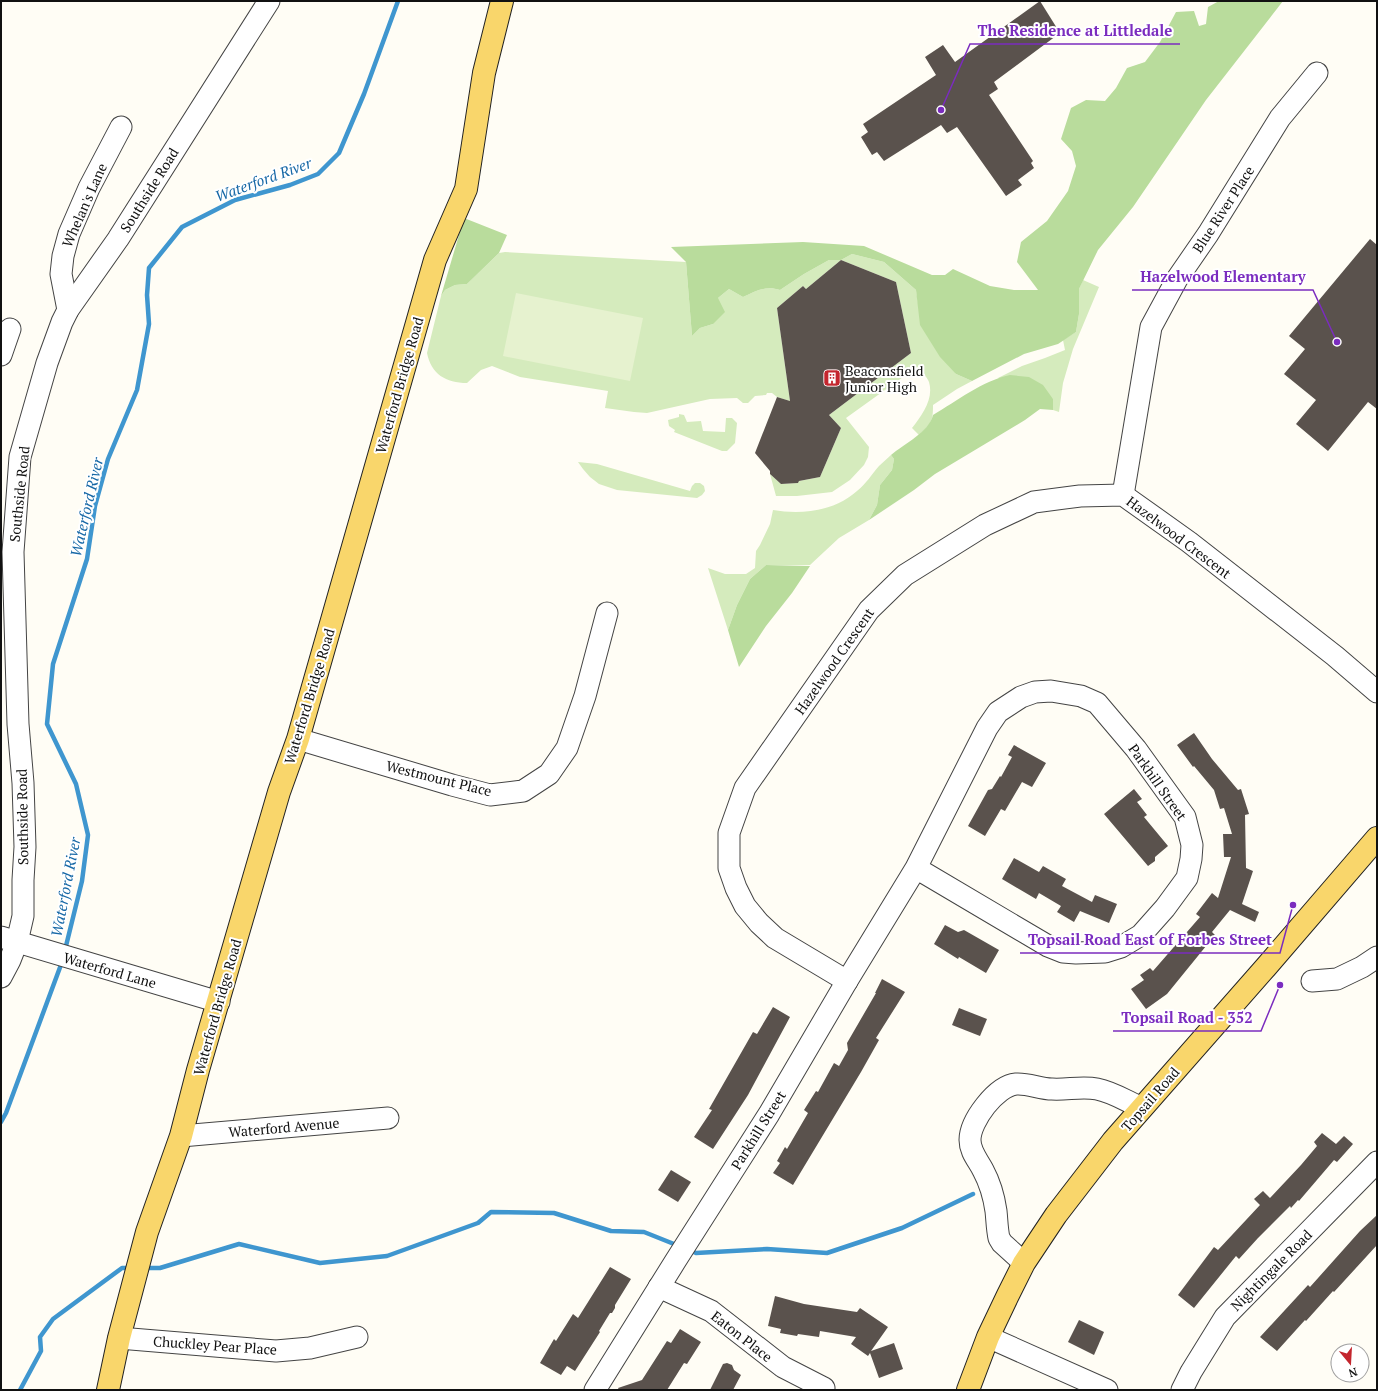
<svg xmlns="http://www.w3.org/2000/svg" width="1378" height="1391" font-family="'PT Serif',serif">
	<rect width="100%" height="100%" fill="#fffdf5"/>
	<g fill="#d5ebbd">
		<path d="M505 252 686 262 692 336 700 328 713 324 718 298 729 289 743 297C756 291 766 285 780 290L804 274 829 260H841L852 254 884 262 916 290 918 303 956 374 972 381 957 389 933 405C933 423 931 423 919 435L912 428C922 415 934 399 929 382 927 377 921 371 917 367L846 418 869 447 868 457 864 465 850 480 832 492 797 496H776L770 474 781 484 798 483 799 481 820 477 841 428 829 415 911 353 896 282 841 260 806 289 803 286 777 308 790 401 777 397 772 393H767L766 395 755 396 748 403H743L737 398 710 399 647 413 634 412 605 408 608 391 520 377 492 366 481 370 467 383C446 383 431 374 427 353L441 296 445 290 455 285 467 284 499 253Z"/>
		<path d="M1083 280 1099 287 1073 349 1063 383 1059 412 1053 410V399L998 378 1022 366 1045 358 1065 350 1063 340 1076 332 1079 314V289Z"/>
		<path d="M679 414 684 415 687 422 701 421 703 431 725 432 726 418H732L737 423 735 443 727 451H722L674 432 675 430 669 426 668 420 679 417Z"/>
		<path d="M891 455 894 459 892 470 880 485 877 505 869 520 839 538 810 565H766L750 579 737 605 728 630 708 568 725 574H746L755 568 756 551 760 545 770 524 773 510C802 515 835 511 857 491 866 484 872 474 879 466 883 462 887 459 891 455Z"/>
		<path d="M578 462 597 464 690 491 692 486 695 483H700L704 486 705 491 702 495 697 498 617 490 599 484 590 477 583 469Z"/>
	</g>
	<g fill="#b9dc9c">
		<path d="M1219 1H1283L1206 100 1133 207 1098 250 1079 289V314L1076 332 1058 344 1024 354 972 381 956 374 940 357 920 325 916 290 884 262 852 254 841 260H829L804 274 780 290C766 285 756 291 743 297L729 289 718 298 725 312 713 324 700 328 692 336 686 262 671 247 803 242 864 246 932 275H945L953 269 990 286 1014 290H1038L1017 262 1021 242 1047 221 1068 191 1076 166 1072 151 1061 139 1071 108 1086 100 1105 101 1116 88 1127 68 1145 62 1160 42 1176 12 1194 11 1199 26 1206 24 1208 7Z"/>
		<path d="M464 218 507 235 499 253 467 284 455 285 445 290 441 296Z"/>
		<path d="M1010 375 1029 377 1043 385 1053 399V410L1040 409 1025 420 935 474 914 490 869 520 877 505 880 485 892 470 894 459 891 455C904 444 929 432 933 415 957 401 982 381 1010 375Z"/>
		<path d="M766 565 810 566 792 593 766 626 739 667 728 630 737 605 750 579Z"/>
	</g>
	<path fill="#e6f2cf" d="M516 293 643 318 630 381 503 356Z"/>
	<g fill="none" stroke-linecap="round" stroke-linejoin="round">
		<g stroke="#3f96cf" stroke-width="4.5">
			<path d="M65 950 82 881 88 835 76 784 47 724 53 664 87 559 95 506 108 459 137 390 149 324 147 295 149 268 182 227 235 200 290 185 318 174 339 153 364 94 398 1"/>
			<path d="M1 1122 6 1113 62 962"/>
			<path d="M689 1250 696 1253 767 1249 827 1253 902 1228 973 1194"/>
			<path d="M144 1268H160L239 1244 320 1263 387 1256 478 1223 491 1212 554 1213 611 1231 644 1232 679 1246"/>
			<path d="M20 1390 41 1351 40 1337 53 1319 122 1268H132"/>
		</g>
	</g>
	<g fill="#5a524d">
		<path d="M1040 1 1060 33 994 82 998 89 989 95 1033 161 1031 163 1034 168 1018 180 1022 185 1006 196 957 127 947 133 941 125 884 161 877 152 872 155 861 137 868 132 863 124 936 75 925 57 943 45 955 62Z"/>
		<path d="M1370 239 1377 245V409L1368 402 1328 451 1296 424 1316 400 1284 374 1305 349 1289 336Z"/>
		<path d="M841 260 896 282 911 353 829 415 841 428 820 477 799 481 798 483 781 484 770 474V471L755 453 777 397 790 401 777 308 803 286 806 289Z"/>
		<path d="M1194 733 1212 759 1238 790 1241 789 1249 814 1245 815 1246 868 1253 871 1242 904 1259 912 1255 922 1230 910 1212 932 1215 935 1167 994 1146 1009 1131 989 1144 980 1140 975 1150 968 1153 971 1200 917 1196 914 1212 893 1218 898 1231 857H1224L1223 834H1232L1224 808 1220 809 1214 790 1194 766 1193 767 1177 745Z"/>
		<path d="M1014 745 1046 763 1032 787 1022 782 1005 811 1001 809 985 836 968 826 988 790 992 789 1000 776 1001 777 1012 757 1008 755Z"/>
		<path d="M1134 789 1142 799 1137 802 1147 815 1144 817 1168 846 1155 857V861L1148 866 1104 814Z"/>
		<path d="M1014 858 1039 872 1043 866 1066 879 1062 886 1092 902 1095 895 1117 904 1109 923 1080 911 1074 922 1057 912 1061 906 1039 893 1036 899 1002 879Z"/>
		<path d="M945 925 958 932 964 930 999 950 986 973 959 957 958 959 934 944Z"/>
		<path d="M882 979 905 992 876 1038 879 1040 861 1072 793 1185 773 1173 780 1163 777 1161 785 1147 787 1149 808 1113 804 1110 816 1091 818 1092 834 1063 839 1066 848 1050 847 1043 876 993H875Z"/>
		<path d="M773 1007 790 1017 748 1095 713 1149 694 1137 712 1110 709 1109 753 1032 757 1034Z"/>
		<path d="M959 1008 987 1019 980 1036 952 1025Z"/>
		<path d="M1322 1133 1336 1144 1344 1136 1353 1144 1337 1162 1334 1160 1299 1201 1298 1200 1291 1208 1290 1206 1258 1238 1239 1259 1236 1256 1194 1308 1178 1295 1214 1247 1218 1250 1260 1205 1254 1199 1263 1191 1270 1198 1301 1165 1317 1146 1314 1142Z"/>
		<path d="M671 1170 691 1182 678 1202 658 1190Z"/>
		<path d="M1377 1215V1245L1334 1292 1333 1291 1306 1321 1305 1320 1277 1351 1260 1337 1308 1285 1310 1287 1360 1231Z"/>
		<path d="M610 1267 631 1279 615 1305V1308L612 1313H610L599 1331 600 1332 575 1371 567 1366 561 1375 540 1363 554 1339 556 1341 573 1314 578 1318Z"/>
		<path d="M775 1296 804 1304 857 1312 860 1308 888 1327 871 1351 894 1343 903 1369 879 1378 870 1353 868 1356 851 1344 856 1337 820 1331 819 1337 798 1334 797 1336 780 1333 781 1329 768 1326Z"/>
		<path d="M1079 1320 1104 1332 1094 1355 1068 1342Z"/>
		<path d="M680 1329 701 1342 687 1364 684 1363 667 1390H619L618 1388 642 1380 667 1341 671 1343Z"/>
		<path d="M723 1364 727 1363 732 1365 734 1370 741 1375 733 1390H710Z"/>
	</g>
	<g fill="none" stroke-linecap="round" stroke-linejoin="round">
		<defs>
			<g id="minor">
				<path d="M68 310 61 274 63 256 69 234 89 188 121 127"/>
				<path d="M1 355 10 329"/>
				<path d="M1123 495 1151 327 1177 279 1208 234 1280 118 1317 73"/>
				<path d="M298 739 452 785 490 795 523 791 549 774 567 748 585 696 607 613"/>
				<path d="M1 937 219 1002"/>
				<path d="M1 977 10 960 17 942 23 916V880L25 847 23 783 18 724 13 552 20 457 47 363 62 322 68 310 118 239 269 1"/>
				<path d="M847 981 775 938 759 923 745 906 736 888 729 868V833L745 788 869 610 905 575 985 525 1034 502 1080 496 1123 495 1189 542 1335 656 1377 692"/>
				<path d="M1312 981 1337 979 1362 967 1377 957"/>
				<path d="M181 1136 388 1118"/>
				<path d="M1024 1263 1002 1243 999 1238C997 1229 997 1220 996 1211 994 1197 990 1183 983 1170 978 1160 970 1152 970 1140 970 1121 996 1086 1016 1084 1028 1083 1040 1089 1052 1089 1067 1090 1082 1086 1097 1089 1113 1092 1128 1102 1142 1108"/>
				<path d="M659 1287 711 1311 783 1367 824 1388"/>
				<path d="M988 1337 1107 1390"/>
				<path d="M119 1338 276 1351 310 1348 357 1337"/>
				<path d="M595 1390 676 1260 769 1114 847 981 916 868 987 728 998 712 1021 697 1035 692 1051 691 1081 696 1097 703 1136 749 1185 817 1192 845 1191 859 1187 878 1165 908 1141 935 1121 947 1105 952 1076 953 1063 952 1048 946 916 868"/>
				<path d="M1182 1390 1191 1372 1225 1317 1377 1162"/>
			</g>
			<g id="major">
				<path d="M108 1390 119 1338 147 1232 181 1136 198 1070 279 792 298 739 435 260 466 189 484 73 502 1"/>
				<path d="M968 1390 988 1337 1008 1295 1024 1263 1056 1215 1113 1141 1266 967 1377 838"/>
			</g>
		</defs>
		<use href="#minor" stroke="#444" stroke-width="23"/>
		<use href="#major" stroke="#222" stroke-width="24"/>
		<use href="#minor" stroke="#fff" stroke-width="21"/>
		<use href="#major" stroke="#f9d66b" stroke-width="22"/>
	</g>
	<defs>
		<symbol id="building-square" viewBox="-11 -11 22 22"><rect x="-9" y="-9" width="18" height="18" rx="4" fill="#c4262e" stroke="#fff"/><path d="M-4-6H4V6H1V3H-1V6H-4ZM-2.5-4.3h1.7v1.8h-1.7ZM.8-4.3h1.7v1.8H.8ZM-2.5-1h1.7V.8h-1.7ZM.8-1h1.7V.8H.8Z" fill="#fff"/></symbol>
	</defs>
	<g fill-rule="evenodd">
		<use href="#building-square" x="822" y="368" width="20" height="20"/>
	</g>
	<g text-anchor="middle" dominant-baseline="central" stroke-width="4" stroke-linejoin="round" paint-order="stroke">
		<g font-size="14" fill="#111" stroke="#fff">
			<text transform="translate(149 190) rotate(-58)">Southside Road</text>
			<text transform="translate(84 205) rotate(-66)">Whelan's Lane</text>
			<text transform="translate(1223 209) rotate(-57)">Blue River Place</text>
			<text transform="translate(399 385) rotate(-74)">Waterford Bridge Road</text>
			<text transform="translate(19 494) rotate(-84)">Southside Road</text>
			<text transform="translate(1179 537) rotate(37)">Hazelwood Crescent</text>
			<text transform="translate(834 661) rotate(-55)">Hazelwood Crescent</text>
			<text transform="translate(309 696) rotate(-73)">Waterford Bridge Road</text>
			<text transform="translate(439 778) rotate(14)">Westmount Place</text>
			<text transform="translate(1158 782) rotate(55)">Parkhill Street</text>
			<text transform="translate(22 817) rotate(-91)">Southside Road</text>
			<text transform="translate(110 970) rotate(16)">Waterford Lane</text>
			<text transform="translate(217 1007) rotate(-74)">Waterford Bridge Road</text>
			<text transform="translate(1150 1099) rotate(-49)">Topsail Road</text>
			<text transform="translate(284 1127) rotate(-5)">Waterford Avenue</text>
			<text transform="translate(758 1130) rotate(-58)">Parkhill Street</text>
			<text transform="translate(1271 1270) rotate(-45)">Nightingale Road</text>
			<text transform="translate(742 1336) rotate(38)">Eaton Place</text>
			<text transform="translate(215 1345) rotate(4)">Chuckley Pear Place</text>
		</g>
		<g font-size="14" fill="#111" stroke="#fff" text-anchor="start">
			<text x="845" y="370">Beaconsfield<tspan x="845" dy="16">Junior High</tspan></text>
		</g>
		<g font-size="15" font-style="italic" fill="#1768a6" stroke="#fff">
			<text transform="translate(263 179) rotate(-20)">Waterford River</text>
			<text transform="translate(86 507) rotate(-77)">Waterford River</text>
			<text transform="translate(65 887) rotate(-79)">Waterford River</text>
		</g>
	</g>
	<path fill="none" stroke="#7b2cbf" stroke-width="1.5" d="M941 110L970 44H1180M1337 342L1313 290H1132M1293 905L1280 953H1020M1280 985L1261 1031H1113"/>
	<g fill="#7b2cbf" stroke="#fff" stroke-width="1.5">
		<circle cx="941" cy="110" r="4"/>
		<circle cx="1337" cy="342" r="4"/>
		<circle cx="1293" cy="905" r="4"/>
		<circle cx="1280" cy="985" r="4"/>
	</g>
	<g font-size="15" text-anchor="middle" font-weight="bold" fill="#7b2cbf" stroke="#fff" stroke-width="4" stroke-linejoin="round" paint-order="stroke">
		<text x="1075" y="36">The Residence at Littledale</text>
		<text x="1223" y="282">Hazelwood Elementary</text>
		<text x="1150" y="945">Topsail Road East of Forbes Street</text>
		<text x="1187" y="1023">Topsail Road - 352</text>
	</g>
	<rect width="1378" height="1391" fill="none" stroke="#111111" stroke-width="4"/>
	<g transform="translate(1350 1363) rotate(162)"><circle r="19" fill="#ffffff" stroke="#a0a0a0"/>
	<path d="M0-3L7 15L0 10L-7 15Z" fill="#c4262e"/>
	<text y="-6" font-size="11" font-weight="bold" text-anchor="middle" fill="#111111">N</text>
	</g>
</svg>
